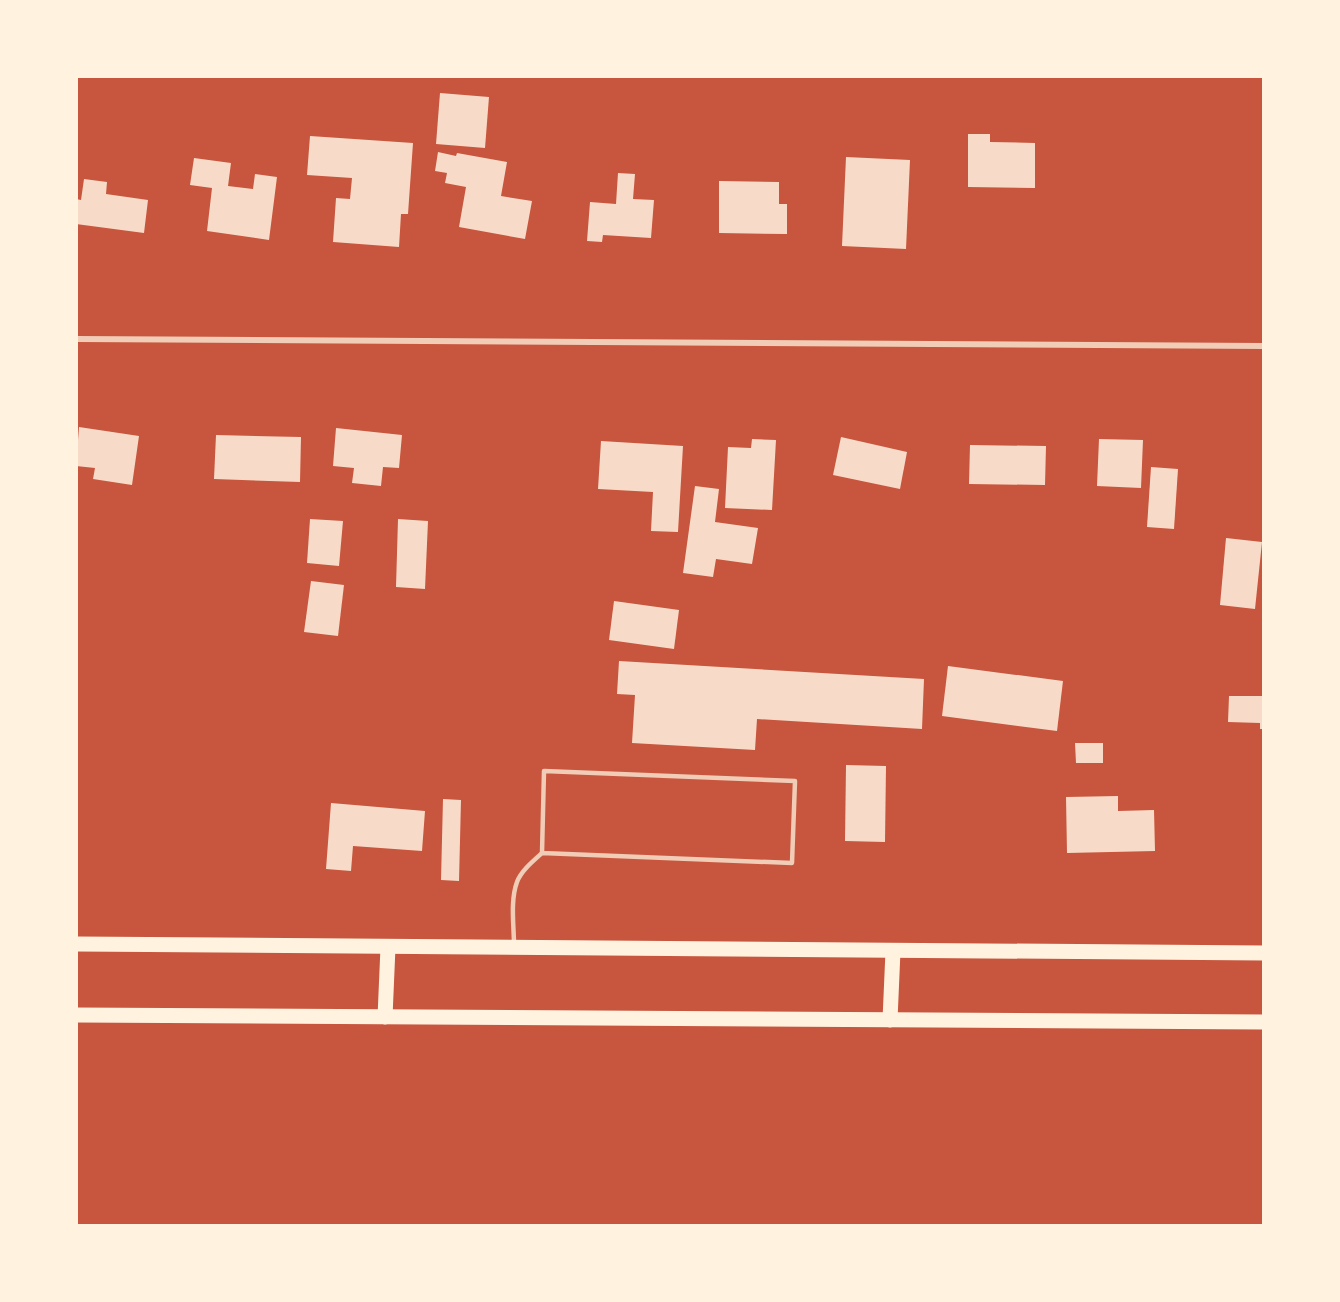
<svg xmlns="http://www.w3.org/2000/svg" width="1340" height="1302" font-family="Quicksand,sans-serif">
	<rect width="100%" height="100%" fill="#c8553d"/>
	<g fill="#f7dbc8">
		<path d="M440 93 489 97 485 148 436 144Z"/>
		<path d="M968 134H990V142L1035 143V188L968 187Z"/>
		<path d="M310 136 413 143 408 214H401L399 247 333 242 336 198 350 199 352 178 307 175Z"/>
		<path d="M438 152 456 156 457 153 507 162 501 196 532 201 525 239 459 227 466 187 445 183 447 173 435 171Z"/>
		<path d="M846 157 910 160 906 249 842 246Z"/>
		<path d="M194 158 231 163 228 186 253 189 255 174 277 177 269 240 207 231 212 188 190 185Z"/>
		<path d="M618 173 635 174 633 199 654 200 651 238 603 235 602 242 587 241 590 202 616 204Z"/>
		<path d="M84 179 107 182 106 194 148 200 144 233 76 224V199L81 200Z"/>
		<path d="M719 181 779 182V204H787V234L719 233Z"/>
		<path d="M79 427 139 436 132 485 93 479 95 468 76 466Z"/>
		<path d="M336 428 402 435 399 468 383 467 381 486 352 483 354 468 333 466Z"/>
		<path d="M216 435 301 437 300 482 214 479Z"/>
		<path d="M841 437 907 452 900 489 833 475Z"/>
		<path d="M752 439 776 440 772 510 725 508 728 447 751 448Z"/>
		<path d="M1099 439 1143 440 1141 488 1097 486Z"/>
		<path d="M601 441 683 446 678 532 651 531 653 492 598 489Z"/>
		<path d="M970 445 1046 446 1045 485 969 484Z"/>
		<path d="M1151 467 1178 469 1174 529 1147 527Z"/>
		<path d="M695 486 719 489 715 522 758 528 752 564 716 559 713 577 683 573Z"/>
		<path d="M310 519 343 521 339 566 307 563Z"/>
		<path d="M398 519 428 521 425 589 396 587Z"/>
		<path d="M1226 538 1262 542 1255 609 1220 605Z"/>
		<path d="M311 581 344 585 338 636 304 632Z"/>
		<path d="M614 601 679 610 674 649 609 640Z"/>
		<path d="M619 661 924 679 922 729 757 719 755 750 632 743 635 695 617 694Z"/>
		<path d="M948 666 1063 681 1057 731 942 716Z"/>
		<path d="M1229 696H1264V729H1260V723L1228 722Z"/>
		<path d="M1075 743H1103V763H1076Z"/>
		<path d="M846 765 886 766 885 842 845 841Z"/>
		<path d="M1118 796V811L1154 810 1155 851 1067 853 1066 797Z"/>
		<path d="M443 799 461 800 459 881 441 880Z"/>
		<path d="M331 803 425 811 422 851 353 846 351 871 326 869Z"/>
	</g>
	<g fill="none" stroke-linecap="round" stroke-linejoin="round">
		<path stroke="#f1ccb7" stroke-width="4.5" d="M514 945C514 926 510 901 517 882 521 871 533 861 542 853L792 863 795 781 544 771 542 853"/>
		<path stroke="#f1ccb7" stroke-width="6" d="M76 339 1264 346"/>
		<g stroke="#fff3e0" stroke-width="15">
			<path d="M76 944 1264 953"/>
			<path d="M76 1015 1264 1022"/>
			<path d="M385 1017 388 947"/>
			<path d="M890 1020 893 951"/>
		</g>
	</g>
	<rect width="1340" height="1302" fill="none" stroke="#fff3e0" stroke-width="156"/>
</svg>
